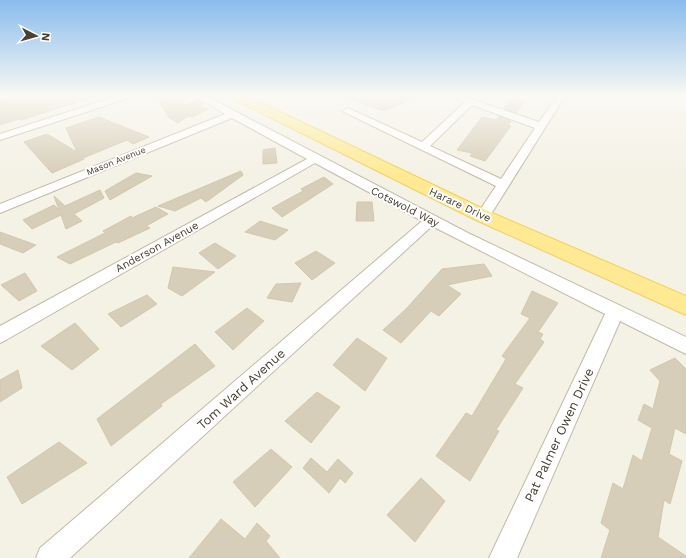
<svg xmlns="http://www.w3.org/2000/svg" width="686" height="558" font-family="'Work Sans',sans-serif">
	<rect width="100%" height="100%" fill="#f4f1e5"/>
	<g fill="#d7ceb9" stroke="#d3c7ab">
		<path d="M21 96H86L87 99 21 120 19 119 0 125V101Z"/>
		<path d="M157 96H179L185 105 198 100 204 103 200 107 208 109 192 117 188 116 178 123 168 117Z"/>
		<path d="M347 96H419L384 111 347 98Z"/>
		<path d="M512 98H520V100L524 102 516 113 504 109Z"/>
		<path d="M499 116 511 121 508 125 511 126 485 161 470 156 472 153 457 150 482 117 496 120Z"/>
		<path d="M99 117 149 137 133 144 127 140 83 158 84 159 52 173 24 142 47 134 77 152 66 128Z"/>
		<path d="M275 148 277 163 263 164V150Z"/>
		<path d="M241 171 243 175 206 202 201 198 175 211 158 206Z"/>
		<path d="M136 173 152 176 110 200 105 191Z"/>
		<path d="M324 177 333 184 282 217 272 208 303 191 301 189Z"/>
		<path d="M100 190 104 198 74 214 82 221 66 229 61 215 32 229 23 220 54 205 59 210 54 196 65 206Z"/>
		<path d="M357 202H372L374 221H356Z"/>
		<path d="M156 207 168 214 146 226 150 228 118 243 116 242 70 264 57 257 105 233 103 231 131 216 132 218Z"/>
		<path d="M260 221 288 230 275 240 245 232Z"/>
		<path d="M0 232 36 245 23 253 0 244Z"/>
		<path d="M215 243 236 256 218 269 199 253Z"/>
		<path d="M316 251 335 263 312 280 295 263Z"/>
		<path d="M484 264 492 276 447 285 461 294 439 316 431 311 401 343 383 330 406 309 442 269Z"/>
		<path d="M173 267 215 272 182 296 168 288Z"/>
		<path d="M25 273 37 291 19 301 1 285Z"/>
		<path d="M301 283 292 302 267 298 276 284Z"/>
		<path d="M532 291 558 303 538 332 543 334 540 339 544 342 515 384 523 388 496 430 499 431 470 481 436 456 466 413 472 416 506 359 502 356 530 318 521 314Z"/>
		<path d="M147 295 157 304 121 327 108 314Z"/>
		<path d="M247 308 264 321 233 350 215 332Z"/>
		<path d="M75 323 99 349 72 370 41 346Z"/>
		<path d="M357 338 387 358 365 391 333 365Z"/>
		<path d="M195 344 215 366 161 404 162 406 111 446 97 419Z"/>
		<path d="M675 358 686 369V434L675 428 669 454 682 461 670 504 664 500 658 537 686 556V558H601L610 530 601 523 613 483 623 489 633 455 642 461 652 428 638 420 644 404 653 409 660 381 650 370Z"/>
		<path d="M18 370 22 388 0 402V380Z"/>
		<path d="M317 392 340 407 311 443 285 421Z"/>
		<path d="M59 442 87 463 22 504 7 477Z"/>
		<path d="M271 449 292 467 255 507 233 482Z"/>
		<path d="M311 458 327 472 338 459 353 473 345 483 340 478 329 493 303 468Z"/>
		<path d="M421 478 445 501 415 542 387 515Z"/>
		<path d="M221 519 245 539 257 523 270 536 266 541 280 558H189Z"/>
	</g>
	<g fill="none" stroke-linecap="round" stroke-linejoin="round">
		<defs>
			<g id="street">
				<path d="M117 96H130L129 98 0 140V134Z"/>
				<path d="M195 96H206L468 233 686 337V354L620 321 517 558H489L605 314 432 226 70 558H36L40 548 422 221 315 163 6 340 0 343V326L307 159 232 118 0 213V204L225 114Z"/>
				<path d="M450 96H462L539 122 557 96H565L488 219 483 220 478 219 476 216 496 186 342 111 347 108 350 109 422 142 464 103ZM472 105 535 128 501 179 430 146Z"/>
			</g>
			<path id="primary" d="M231 96H247L490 212 686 296V315L476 220 233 99Z"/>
		</defs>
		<use href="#street" stroke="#c1baa6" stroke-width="2"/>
		<use href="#primary" stroke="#f0d057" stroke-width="2"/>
		<use href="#street" fill="#fff" fill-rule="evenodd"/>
		<use href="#primary" fill="#ffea93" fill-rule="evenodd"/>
	</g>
	<linearGradient id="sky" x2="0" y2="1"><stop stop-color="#89bcee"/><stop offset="0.55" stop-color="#faf9f3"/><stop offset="1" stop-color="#faf9f3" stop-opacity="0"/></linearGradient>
	<rect width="686" height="174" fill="url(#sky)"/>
	<g text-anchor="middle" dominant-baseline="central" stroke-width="4" stroke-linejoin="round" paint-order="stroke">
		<g font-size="9" fill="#474134" stroke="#fff">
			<text transform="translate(116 161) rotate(-22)">Mason Avenue</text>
		</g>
		<g font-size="11" fill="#474134" stroke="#fff">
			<text transform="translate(460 205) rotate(25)">Harare Drive</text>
			<text transform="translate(405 207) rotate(27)">Cotswold Way</text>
			<text transform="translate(157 247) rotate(-29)">Anderson Avenue</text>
		</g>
		<g font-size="13" fill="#474134" stroke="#fff">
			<text transform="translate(241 389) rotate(-42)">Tom Ward Avenue</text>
			<text transform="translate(559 435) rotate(-65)">Pat Palmer Owen Drive</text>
		</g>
	</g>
	<g transform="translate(36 36) rotate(96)" stroke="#ffffff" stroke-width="3" paint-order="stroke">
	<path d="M0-3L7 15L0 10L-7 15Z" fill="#474134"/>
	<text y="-6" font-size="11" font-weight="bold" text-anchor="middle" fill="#474134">N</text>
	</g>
</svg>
